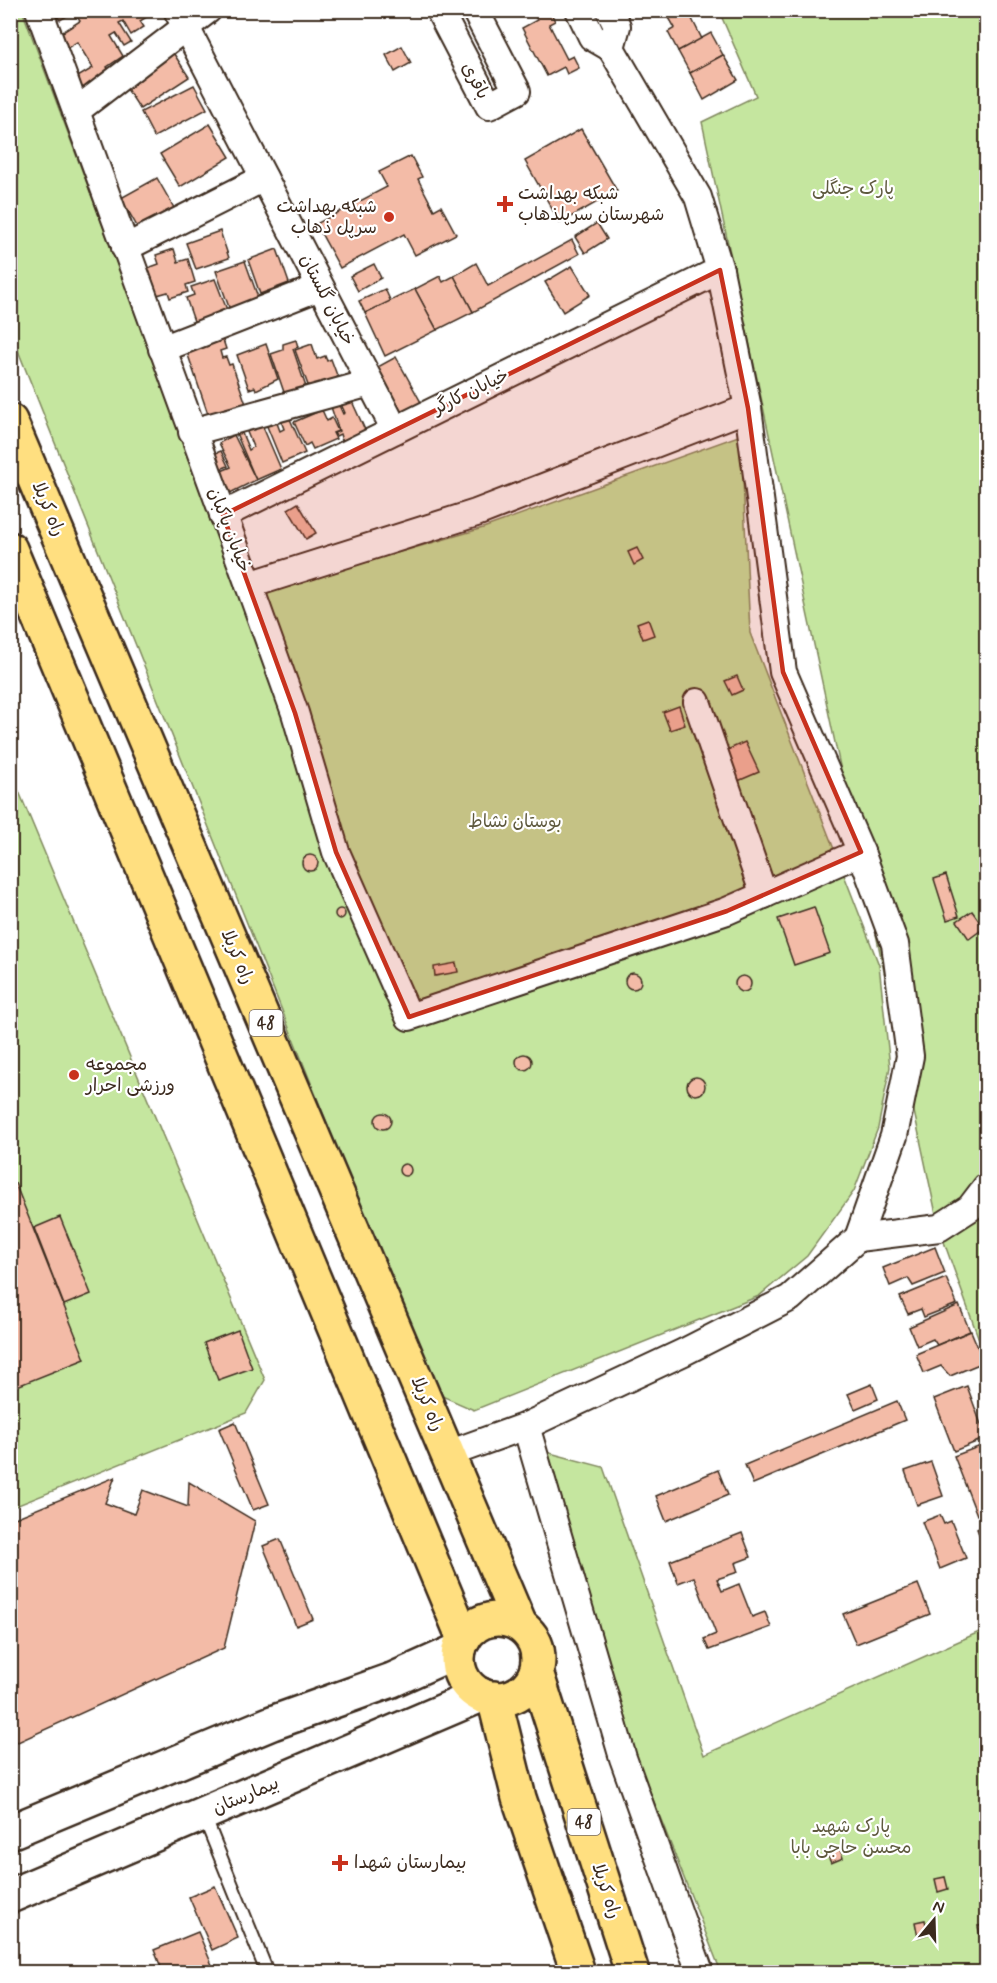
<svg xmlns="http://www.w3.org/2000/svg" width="997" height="1983" font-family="Mynerve,'Playpen Sans Arabic',sans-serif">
	<rect width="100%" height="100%" fill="#fff"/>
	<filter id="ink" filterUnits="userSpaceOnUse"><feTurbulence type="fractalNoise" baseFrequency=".0167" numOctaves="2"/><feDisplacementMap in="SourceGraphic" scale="12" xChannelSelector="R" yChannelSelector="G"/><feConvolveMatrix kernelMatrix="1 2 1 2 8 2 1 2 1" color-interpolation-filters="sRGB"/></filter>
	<g filter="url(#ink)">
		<g fill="#c5e69f" stroke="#80885e" stroke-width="1.5">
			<path d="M22 10 242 598 483 528 741 435 750 633 879 965 890 1067 878 1128 854 1191 807 1256 759 1296 474 1410 435 1393 11 333 10 11Z"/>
			<path d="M719 11H986V1359L939 1228 702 122 756 96Z"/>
			<path d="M10 770 265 1380 246 1413 11 1508Z"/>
			<path d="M546 1452 603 1467 704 1755 986 1629V1972H721L634 1751Z"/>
		</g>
		<g fill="#f3bba7" stroke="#3b2a1e" stroke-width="1.5">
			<path d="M56 10H154L155 12 140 21 144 27 131 35 123 21 119 23 131 42 124 46 116 33 111 36 123 56 107 67 114 78 87 95 76 78 93 68 77 42 64 50 55 37 80 21 74 12 60 20 54 12Z"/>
			<path d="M538 10H549L555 21 549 24 567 59 573 56 579 68 567 74 564 67 547 76 522 28 537 20 533 13Z"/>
			<path d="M678 10H696L699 16 692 19 702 39 678 51 668 32 675 28 668 16Z"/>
			<path d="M711 33 723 55 690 73 678 51Z"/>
			<path d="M402 46 411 63 395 72 386 55Z"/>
			<path d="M172 51 189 77 140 109 123 83Z"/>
			<path d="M723 55 738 80 704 100 690 73Z"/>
			<path d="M194 85 207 109 154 137 141 112Z"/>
			<path d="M210 124 230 157 180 187 160 154Z"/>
			<path d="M581 129 617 191 560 223 525 161Z"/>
			<path d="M411 156 422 177 418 179 434 210 441 206 456 234 415 255 404 234 340 268 316 224 387 187 379 172Z"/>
			<path d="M157 178 178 215 142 235 121 198Z"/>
			<path d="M597 223 607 239 585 253 575 237Z"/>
			<path d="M220 231 229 258 196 269 186 243Z"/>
			<path d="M572 240 579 254 473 312 454 276 476 263 488 286Z"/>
			<path d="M174 249 178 262 188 259 195 282 186 285 188 292 170 298 168 292 157 295 148 268 159 264 156 255Z"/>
			<path d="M277 249 289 283 260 294 248 260Z"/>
			<path d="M245 261 259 300 230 310 216 271Z"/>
			<path d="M374 264 381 278 358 291 350 276Z"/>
			<path d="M572 266 590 295 563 312 545 282Z"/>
			<path d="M440 276 443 282 454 276 473 312 437 330 415 289Z"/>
			<path d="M215 279 229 315 196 327 186 298 194 295 191 287Z"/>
			<path d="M385 289 391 302 365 313 359 301Z"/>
			<path d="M415 289 437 330 385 356 365 313Z"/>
			<path d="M223 340 226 349 220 351 222 358 226 357 229 365 232 364 246 404 209 417 187 352Z"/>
			<path d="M296 340 298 347 293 349 309 396 288 404 271 354 283 350V344Z"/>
			<path d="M266 344 278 379 256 390 255 387 249 389 237 355Z"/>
			<path d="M312 344 317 359 325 356 327 361 331 359 341 386 312 396 295 350Z"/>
			<path d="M396 357 423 406 402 417 376 368Z"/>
			<path d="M350 397 365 430 342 441 340 434 336 436 334 433 339 431 330 404 337 401 343 414 345 413 340 402Z"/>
			<path d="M286 410 305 453 282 463 264 419 274 415 280 431 284 429 278 413Z"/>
			<path d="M322 410 327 421 332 418 338 431 333 433 336 439 313 449 310 443 305 446 294 422Z"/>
			<path d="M260 420 281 469 256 480 236 433 241 431 249 450 253 447 245 427Z"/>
			<path d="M234 435 256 480 230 493 219 472 231 467 219 443Z"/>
			<path d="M221 451 228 466 218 470 211 455Z"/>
			<path d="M298 503 316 533 306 539 288 509Z"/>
			<path d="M637 548 643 560 634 565 628 552Z"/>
			<path d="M648 619 654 635 643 639 637 623Z"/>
			<path d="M737 676 743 690 732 695 725 681Z"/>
			<path d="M679 706 685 725 670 730 663 712Z"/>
			<path d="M745 742 759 772 738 781 725 751Z"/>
			<circle cx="310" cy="863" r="8"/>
			<path d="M946 875 959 916 947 920 934 879Z"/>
			<path d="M814 907 830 953 794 965 778 919Z"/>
			<circle cx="340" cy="914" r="5"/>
			<path d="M972 911 984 928 969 939 957 921Z"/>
			<path d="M456 963 458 972 435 976 434 967Z"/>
			<circle cx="633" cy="981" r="8"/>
			<circle cx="743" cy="984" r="8"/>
			<circle cx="524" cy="1062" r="8"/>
			<circle cx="696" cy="1086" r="9"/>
			<circle cx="383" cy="1121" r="8"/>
			<circle cx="405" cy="1170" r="6"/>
			<path d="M15 1183 85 1359 10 1389V1185Z"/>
			<path d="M60 1217 91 1294 64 1305 34 1228Z"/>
			<path d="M935 1247 945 1273 913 1286 908 1278 890 1286 883 1268Z"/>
			<path d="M946 1278 957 1304 924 1317 921 1309 908 1314 900 1297Z"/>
			<path d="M959 1305 970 1331 937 1345 933 1339 917 1346 909 1327Z"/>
			<path d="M238 1330 252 1368 218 1380 204 1343Z"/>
			<path d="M971 1331 984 1362 950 1376 941 1366 924 1373 916 1354Z"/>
			<path d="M872 1384 878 1399 855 1409 848 1394Z"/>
			<path d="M967 1386 986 1438 954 1451 934 1399Z"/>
			<path d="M897 1401 905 1420 753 1484 745 1465Z"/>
			<path d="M235 1422 269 1504 253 1510 219 1429Z"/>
			<path d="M986 1444V1511L977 1515 954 1456Z"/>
			<path d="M931 1462 943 1496 917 1505 905 1471Z"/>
			<path d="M718 1470 728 1495 666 1521 656 1496Z"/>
			<path d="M115 1477 105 1503 134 1514 143 1490 188 1507 189 1482 255 1521 224 1648 18 1742 10 1738V1520Z"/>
			<path d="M940 1515 944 1524 951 1521 966 1558 940 1569 922 1522Z"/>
			<path d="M986 1525V1552L977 1529Z"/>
			<path d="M742 1533 751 1557 735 1563 738 1572 717 1579 722 1591 739 1584 752 1617 765 1612 771 1627 709 1650 704 1639 716 1634 694 1577 678 1583 670 1561Z"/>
			<path d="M280 1539 313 1619 296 1626 263 1546Z"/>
			<path d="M918 1584 930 1614 856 1644 843 1614Z"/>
			<path d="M840 1849 843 1858 831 1863 827 1854Z"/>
			<path d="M945 1877 948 1889 938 1892 935 1879Z"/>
			<path d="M215 1886 238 1938 212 1950 189 1897Z"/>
			<path d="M925 1920 928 1934 918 1937 915 1922Z"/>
			<path d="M986 1925V1939L981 1940 978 1926Z"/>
			<path d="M198 1932 215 1972H163L154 1950Z"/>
		</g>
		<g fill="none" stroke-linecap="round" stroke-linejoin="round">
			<defs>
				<path id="service" d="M204 1816 267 1972"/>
				<g id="minor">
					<path d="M39 10 249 585 476 513 748 408"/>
					<path d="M177 10 395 430"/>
					<path d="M439 10 489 106 517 91 475 10"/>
					<path d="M579 10 592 37 611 48"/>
					<path d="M609 10 617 26 611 48"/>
					<path d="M611 48 698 197 720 270 748 408 783 672 861 852 895 944 910 1056 894 1136 858 1238"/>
					<path d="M76 111 208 10"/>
					<path d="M125 248 264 178"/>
					<path d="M162 349 320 287"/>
					<path d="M192 432 370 383"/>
					<path d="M223 515 720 270"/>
					<path d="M249 585 295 713 336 852 409 1017 727 911 861 852"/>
					<path d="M697 702 764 895"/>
					<path d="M526 1426 623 1758 700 1972"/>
					<path d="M448 1454 526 1426 684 1352 790 1298 858 1238 939 1228 970 1208 986 1187"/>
				</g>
				<g id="secondary">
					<path d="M10 1832 272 1723 392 1680 459 1650"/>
					<path d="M10 1896 481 1695"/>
				</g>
				<g id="primary">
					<path d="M10 421 520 1625"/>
					<path d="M10 549 464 1639"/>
					<circle cx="498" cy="1659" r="40"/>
					<path d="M536 1672 632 1972"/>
					<path d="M494 1698 519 1798 578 1972"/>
				</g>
			</defs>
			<use href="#service" stroke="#3b2a1e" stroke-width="16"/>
			<use href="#minor" stroke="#3b2a1e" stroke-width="30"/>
			<use href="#secondary" stroke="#3b2a1e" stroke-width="38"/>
			<use href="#primary" stroke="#3b2a1e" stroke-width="38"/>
			<use href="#service" stroke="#fff" stroke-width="12"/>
			<use href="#minor" stroke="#fff" stroke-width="26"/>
			<use href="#secondary" stroke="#fff" stroke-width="33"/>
			<use href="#primary" stroke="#ffdf80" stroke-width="33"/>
		</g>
	</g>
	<path fill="#c8321e" fill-opacity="0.2" stroke="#c8321e" stroke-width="4.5" stroke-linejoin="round" d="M720 270 748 408 783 672 861 852 727 911 409 1017 336 852 295 713 223 515Z"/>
	<g fill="#c8321e" stroke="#fff" stroke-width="2">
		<path d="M502 195h6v6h6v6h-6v6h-6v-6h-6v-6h6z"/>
		<circle cx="389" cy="217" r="6"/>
		<circle cx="74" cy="1075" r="6"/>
		<path d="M337 1854h6v6h6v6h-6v6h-6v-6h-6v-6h6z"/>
	</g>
	<g text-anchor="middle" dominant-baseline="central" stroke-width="4.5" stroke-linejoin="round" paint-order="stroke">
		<g fill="#fff" stroke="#766a62" stroke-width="1.5">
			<rect x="249.5" y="1010" width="33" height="26" rx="4.5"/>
			<rect x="567.5" y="1809" width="33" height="26" rx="4.5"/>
		</g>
		<g font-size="16" font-weight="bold" fill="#3b2a1e">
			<text x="266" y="1023">48</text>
			<text x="584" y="1822">48</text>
		</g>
		<g font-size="18" fill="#3b2a1e" stroke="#fff">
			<text transform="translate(475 81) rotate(62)">باقری</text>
			<text transform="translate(327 300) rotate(63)">خیابان گلستان</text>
			<text transform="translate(471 392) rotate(-26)">خیابان کارگر</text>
			<text transform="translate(48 509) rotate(67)">راه کربلا</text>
			<text transform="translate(229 530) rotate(69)">خیابان پاکبان</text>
			<text transform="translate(237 957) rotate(67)">راه کربلا</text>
			<text transform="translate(427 1404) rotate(67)">راه کربلا</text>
			<text transform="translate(246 1796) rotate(-23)">بیمارستان</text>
			<text transform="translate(606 1891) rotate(72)">راه کربلا</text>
		</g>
		<g font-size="18" fill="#5e593e" stroke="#fff">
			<text x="853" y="189">پارک جنگلی</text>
			<text x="515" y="822">بوستان نشاط</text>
			<text x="851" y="1827">پارک شهید<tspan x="851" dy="21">محسن حاجی بابا</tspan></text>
		</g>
		<g font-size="18" fill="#3b2a1e" stroke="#fff" text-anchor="start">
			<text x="518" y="194">شبکه بهداشت<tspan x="518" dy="21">شهرستان سرپلذهاب</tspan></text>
			<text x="377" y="207" text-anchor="end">شبکه بهداشت<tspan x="377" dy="21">سرپل ذهاب</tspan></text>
			<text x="86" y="1065">مجموعه<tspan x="86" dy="21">ورزشی احرار</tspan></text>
			<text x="354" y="1863">بیمارستان شهدا</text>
		</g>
	</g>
	<rect width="997" height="1983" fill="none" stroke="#fff" stroke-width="36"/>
	<rect x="18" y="18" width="961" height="1947" fill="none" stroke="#3b2a1e" stroke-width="2" filter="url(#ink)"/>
	<g transform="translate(934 1920) rotate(19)" stroke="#ffffff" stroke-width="4.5" paint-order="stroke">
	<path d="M0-4.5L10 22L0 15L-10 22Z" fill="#3b2a1e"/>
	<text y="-9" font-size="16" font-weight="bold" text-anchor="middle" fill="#3b2a1e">N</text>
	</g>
</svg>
